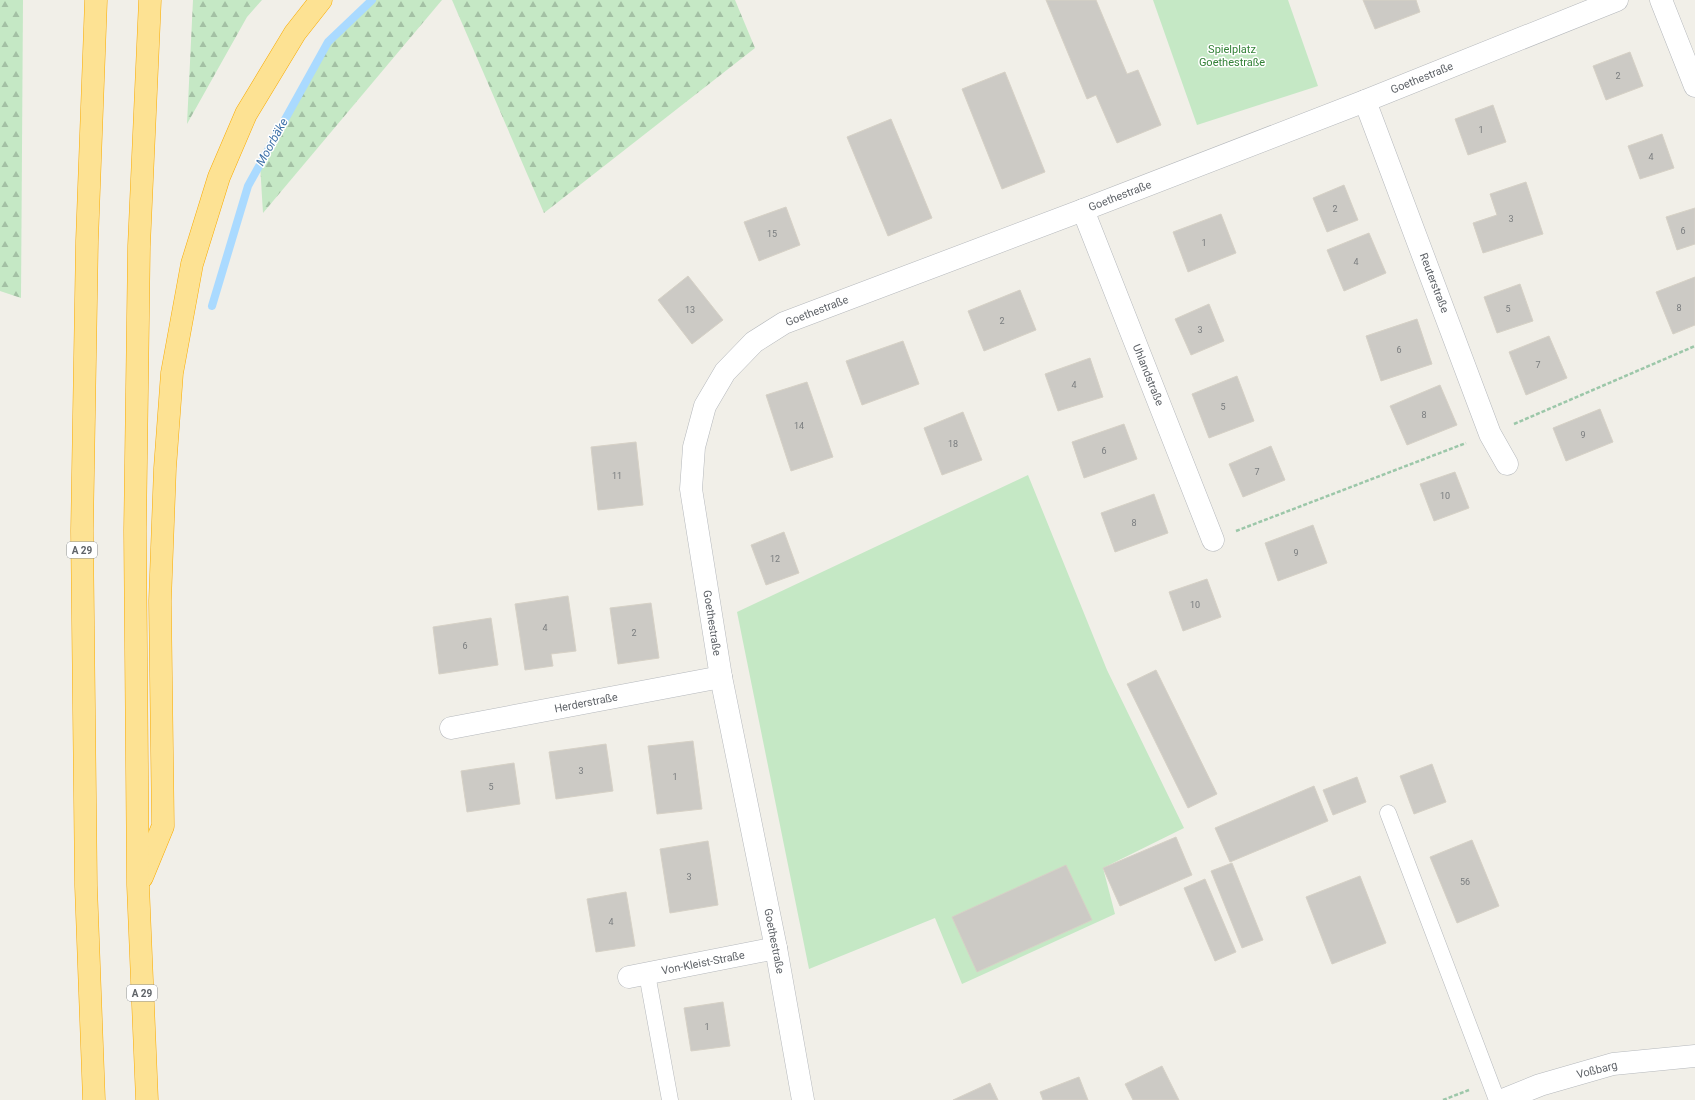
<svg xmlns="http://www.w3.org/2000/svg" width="1695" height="1100" font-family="Roboto,sans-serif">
	<defs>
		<pattern id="forest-firs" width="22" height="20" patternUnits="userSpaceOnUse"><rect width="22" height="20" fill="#c5e8c5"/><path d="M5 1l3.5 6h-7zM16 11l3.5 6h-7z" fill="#a3c0a4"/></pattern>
	</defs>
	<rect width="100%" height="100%" fill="#f1efe8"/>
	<g fill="#c5e8c5">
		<path d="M1153 0H1288L1318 86 1197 125Z"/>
		<path d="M1028 475 1107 670 1184 828 1103 868 1115 914 962 984 935 918 809 969 737 612Z"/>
	</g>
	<g fill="url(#forest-firs)">
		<path d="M0 0H23L21 298 0 291Z"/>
		<path d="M193 0H262L247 17 187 124Z"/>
		<path d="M372 0H442L263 213 260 164 328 42Z"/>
		<path d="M452 0H735L755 48 544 213Z"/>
	</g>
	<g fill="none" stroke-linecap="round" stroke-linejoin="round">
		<path stroke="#aadaff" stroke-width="8" d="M212 306 248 186 328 42 372 0"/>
	</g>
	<g fill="#cccac5" stroke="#d6d1c6">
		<path d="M1046 0H1096L1127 74 1138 70 1161 125 1117 143 1096 95 1087 99Z"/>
		<path d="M1363 0H1416L1420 12 1375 29Z"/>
		<path d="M1630 52 1643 86 1606 100 1593 66Z"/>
		<path d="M1005 72 1045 172 1002 189 962 89Z"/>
		<path d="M1493 105 1506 142 1468 155 1455 119Z"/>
		<path d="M891 119 932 218 888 236 847 137Z"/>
		<path d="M1662 134 1674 168 1640 179 1628 146Z"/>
		<path d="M1526 182 1543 234 1483 253 1473 223 1497 215 1490 194Z"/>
		<path d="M1344 185 1358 220 1327 232 1313 198Z"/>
		<path d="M786 207 800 245 759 261 744 222Z"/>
		<path d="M1695 208V244L1677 250 1666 217Z"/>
		<path d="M1221 214 1236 253 1188 272 1173 232Z"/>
		<path d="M1369 233 1386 273 1344 291 1327 250Z"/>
		<path d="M688 276 723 320 692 344 658 300Z"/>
		<path d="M1695 277V325L1673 334 1656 292Z"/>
		<path d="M1520 284 1533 321 1497 333 1484 297Z"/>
		<path d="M1020 290 1036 330 984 351 968 311Z"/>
		<path d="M1209 304 1224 341 1191 355 1175 319Z"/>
		<path d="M1417 319 1432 364 1381 381 1366 336Z"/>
		<path d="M1549 336 1567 378 1526 395 1509 352Z"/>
		<path d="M903 341 919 384 862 405 846 361Z"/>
		<path d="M1090 358 1103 397 1058 411 1045 374Z"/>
		<path d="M1237 376 1254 421 1209 438 1192 394Z"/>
		<path d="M807 382 833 457 791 471 766 395Z"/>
		<path d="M1440 385 1457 425 1407 445 1390 406Z"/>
		<path d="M1600 409 1613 442 1566 461 1553 428Z"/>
		<path d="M963 412 982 460 942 475 924 428Z"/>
		<path d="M1124 424 1137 459 1084 478 1072 442Z"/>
		<path d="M636 442 643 505 598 510 591 447Z"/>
		<path d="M1271 446 1285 480 1243 497 1229 464Z"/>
		<path d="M1455 472 1469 508 1434 521 1420 484Z"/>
		<path d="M1154 494 1168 533 1115 552 1101 513Z"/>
		<path d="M1313 525 1327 563 1278 581 1265 543Z"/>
		<path d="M784 532 799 573 766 585 751 545Z"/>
		<path d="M1207 579 1221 617 1183 631 1169 592Z"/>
		<path d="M568 596 576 651 551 654 553 666 525 670 515 604Z"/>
		<path d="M651 603 659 658 618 664 610 608Z"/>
		<path d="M491 618 498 665 439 674 433 627Z"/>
		<path d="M1156 670 1217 794 1188 808 1127 684Z"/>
		<path d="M693 741 702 809 657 814 648 746Z"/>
		<path d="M606 744 613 791 556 799 549 752Z"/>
		<path d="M514 763 520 804 467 812 461 771Z"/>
		<path d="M1432 764 1446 802 1414 814 1400 776Z"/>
		<path d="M1357 777 1366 802 1333 815 1323 790Z"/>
		<path d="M1314 786 1328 821 1230 862 1215 828Z"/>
		<path d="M1176 837 1192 875 1120 906 1103 868Z"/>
		<path d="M1472 840 1499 906 1457 923 1430 857Z"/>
		<path d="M708 841 718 905 670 913 660 849Z"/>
		<path d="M1232 863 1263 940 1242 948 1211 871Z"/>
		<path d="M1066 865 1092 920 977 972 952 917Z"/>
		<path d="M1360 876 1386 943 1332 964 1306 897Z"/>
		<path d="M1205 879 1236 952 1215 961 1184 888Z"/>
		<path d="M626 892 635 946 596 952 587 899Z"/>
		<path d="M723 1002 730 1046 691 1051 684 1008Z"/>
		<path d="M1162 1066 1179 1100H1133L1125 1084Z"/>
		<path d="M1079 1077 1088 1100H1043L1040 1092Z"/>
		<path d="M990 1083 998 1100H953Z"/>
	</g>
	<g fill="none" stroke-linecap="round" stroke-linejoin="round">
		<defs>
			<g id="lane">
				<path d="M1388 813 1497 1100"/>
				<path d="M647 974 670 1100"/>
			</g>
			<g id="street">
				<path d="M1661 0 1695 86"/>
				<path d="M1365 101 1490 434 1507 464"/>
				<path d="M1083 210 1213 540"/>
				<path d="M451 728 721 677"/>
				<path d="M629 977 776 948"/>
				<path d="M803 1100 776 948 721 677 691 489 694 447 705 406 725 372 754 342 784 323 1083 210 1365 101 1617 0"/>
				<path d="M1503 1100 1540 1085 1613 1064 1695 1056"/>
			</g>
			<g id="highway">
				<path d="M142 877 163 826 160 601 165 468 172 373 192 264 219 177 246 114 295 33 321 0"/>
				<path d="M94 1100 86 886 82 531 87 241 96 0"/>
				<path d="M147 1100 138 885 135 531 139 246 150 0"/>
			</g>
		</defs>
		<use href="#lane" stroke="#b5b8bc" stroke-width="17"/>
		<use href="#street" stroke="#b5b8bc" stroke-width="23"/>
		<use href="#highway" stroke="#f9ab00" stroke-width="23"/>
		<g stroke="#9cc7a9" stroke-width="2.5" stroke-dasharray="4 2" stroke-linecap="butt">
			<path d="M1514 424 1695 346"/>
			<path d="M1236 531 1466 443"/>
			<path d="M1443 1100 1469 1090"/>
		</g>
		<use href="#lane" stroke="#fff" stroke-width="16"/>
		<use href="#street" stroke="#fff" stroke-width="22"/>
		<use href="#highway" stroke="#fde293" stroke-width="22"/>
	</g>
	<g text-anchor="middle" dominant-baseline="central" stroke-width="3" stroke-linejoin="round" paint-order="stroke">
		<g font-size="9" fill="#7a7d7f">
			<text x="1618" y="76">2</text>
			<text x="1481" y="130">1</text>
			<text x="1651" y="157">4</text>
			<text x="1335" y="209">2</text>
			<text x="1511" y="219">3</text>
			<text x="1683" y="231">6</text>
			<text x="772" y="234">15</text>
			<text x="1204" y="243">1</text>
			<text x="1356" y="262">4</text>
			<text x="1679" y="308">8</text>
			<text x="1508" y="309">5</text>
			<text x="690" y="310">13</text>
			<text x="1002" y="321">2</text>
			<text x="1200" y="330">3</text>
			<text x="1399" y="350">6</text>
			<text x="1538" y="365">7</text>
			<text x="1074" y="385">4</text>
			<text x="1223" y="407">5</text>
			<text x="1424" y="415">8</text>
			<text x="799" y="426">14</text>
			<text x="1583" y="435">9</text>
			<text x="953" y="444">18</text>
			<text x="1104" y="451">6</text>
			<text x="1257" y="472">7</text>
			<text x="617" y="476">11</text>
			<text x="1445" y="496">10</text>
			<text x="1134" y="523">8</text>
			<text x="1296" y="553">9</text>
			<text x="775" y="559">12</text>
			<text x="1195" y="605">10</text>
			<text x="545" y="628">4</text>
			<text x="634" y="633">2</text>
			<text x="465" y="646">6</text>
			<text x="581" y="771">3</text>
			<text x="675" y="777">1</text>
			<text x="491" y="787">5</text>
			<text x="689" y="877">3</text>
			<text x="1465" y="882">56</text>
			<text x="611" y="922">4</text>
			<text x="707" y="1027">1</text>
		</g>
		<g fill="#fff" stroke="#8f9295" stroke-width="1">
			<rect x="67" y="542" width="30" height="16" rx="3"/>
			<rect x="127" y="985" width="30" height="16" rx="3"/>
		</g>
		<g font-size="10" font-weight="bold" fill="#5f6368">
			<text x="82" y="550">A 29</text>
			<text x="142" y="993">A 29</text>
		</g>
		<g font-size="11" fill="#348238" stroke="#fff">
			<text x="1232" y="49">Spielplatz<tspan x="1232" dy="13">Goethestraße</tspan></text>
		</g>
		<g font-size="11" fill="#5f6368" stroke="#fff">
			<text transform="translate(1422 78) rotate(-22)">Goethestraße</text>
			<text transform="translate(1120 196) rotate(-21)">Goethestraße</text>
			<text transform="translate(1434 283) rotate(69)">Reuterstraße</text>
			<text transform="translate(817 311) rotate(-21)">Goethestraße</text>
			<text transform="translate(1148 375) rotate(68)">Uhlandstraße</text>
			<text transform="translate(712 623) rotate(81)">Goethestraße</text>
			<text transform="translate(586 703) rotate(-11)">Herderstraße</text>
			<text transform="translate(774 941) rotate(79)">Goethestraße</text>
			<text transform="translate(703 963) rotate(-11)">Von-Kleist-Straße</text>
			<text transform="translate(1597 1070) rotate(-14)">Voßbarg</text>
		</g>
		<g font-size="12" font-style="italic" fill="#4174aa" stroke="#fff">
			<text transform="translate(272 142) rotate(-61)">Moorbäke</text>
		</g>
	</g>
</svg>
